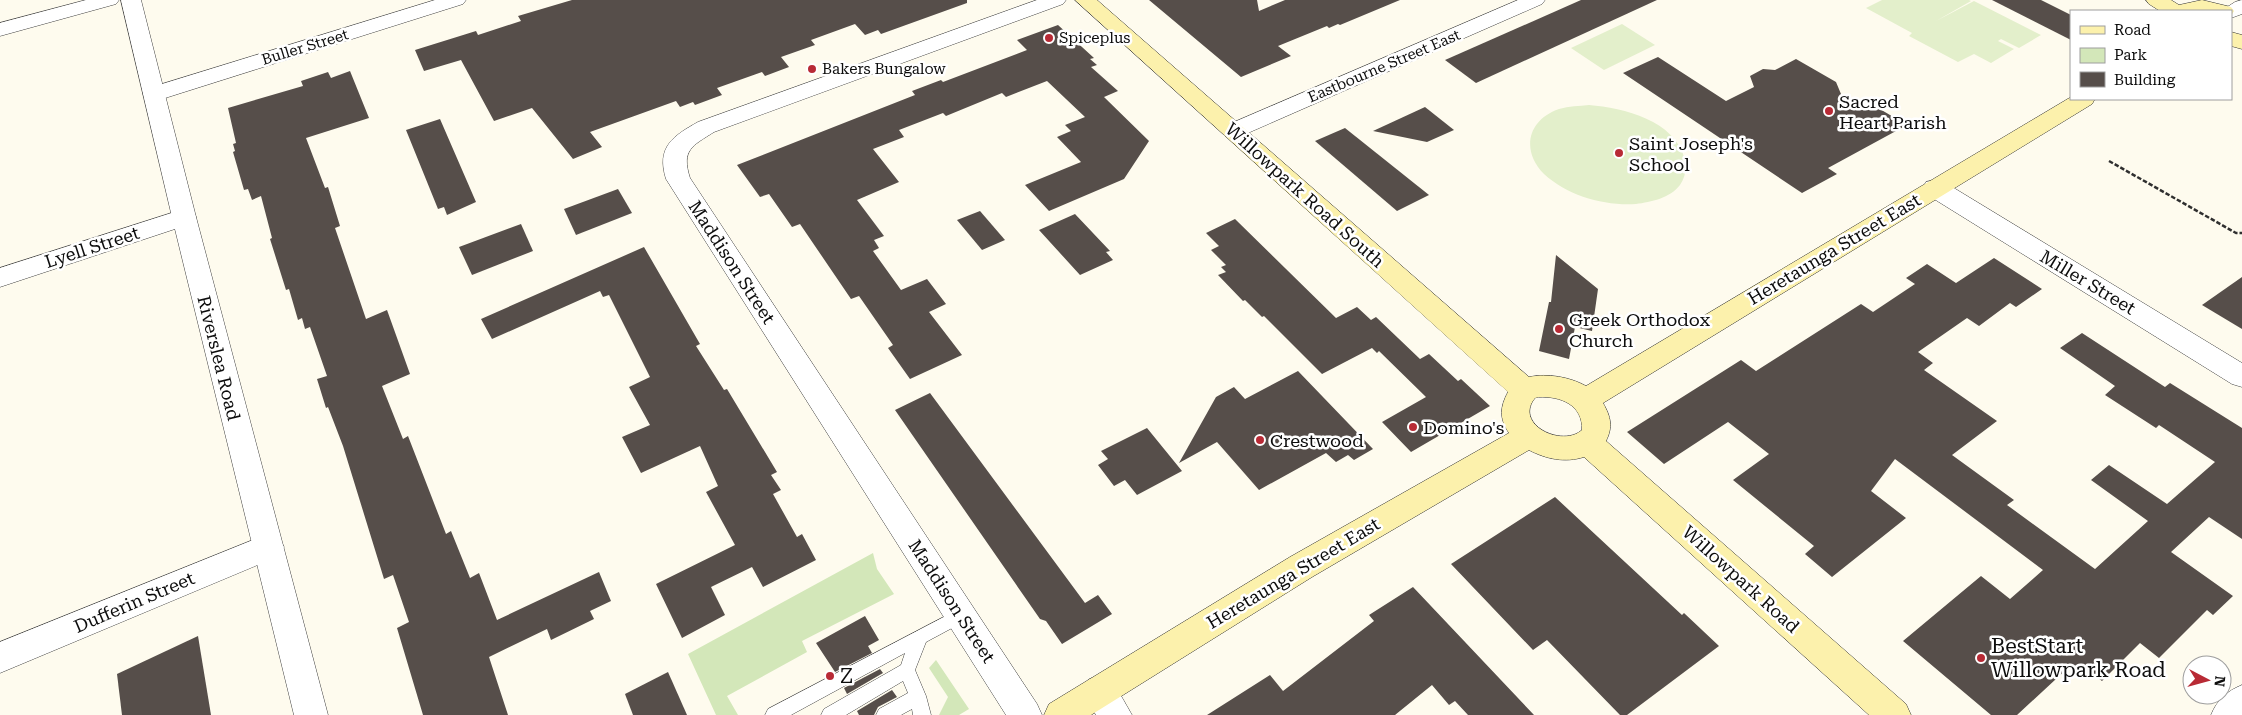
<svg xmlns="http://www.w3.org/2000/svg" width="2242" height="715" font-family="'Roboto Serif',serif">
	<rect width="100%" height="100%" fill="#fefbee"/>
	<g fill="#d3e7b9">
		<path d="M873 553 877 569 894 594 802 641 807 652 727 696 738 715H716L688 654Z"/>
		<path d="M936 660 969 709 959 715H939L948 697 929 668Z"/>
	</g>
	<g fill="#e3efcb">
		<path d="M1882 0H1969L1971 1 1936 21 1974 1 2041 35 2019 48 2001 39 1998 41 2014 49 1991 63 1974 54 1958 62 1909 36 1912 33 1866 8Z"/>
		<path d="M1622 24 1655 45 1604 70 1571 48Z"/>
		<path d="M1589 105C1624 108 1675 120 1685 160 1687 168 1685 178 1680 185 1670 198 1651 202 1636 204 1604 206 1568 196 1544 174 1521 151 1527 120 1559 109 1569 106 1579 106 1589 105Z"/>
	</g>
	<g fill="#564e4a">
		<path d="M572 0H967V3L881 34 878 30 865 35 855 24 811 40 815 45 781 57 789 67 765 76 762 72 717 88 722 95 695 105 693 102 680 107 676 101 590 132 602 147 573 159 532 108 494 121 461 60 424 71 415 50 476 31 478 35 521 21 518 16Z"/>
		<path d="M1149 0H1257L1259 11 1285 0H1400L1340 25 1338 24 1329 28 1327 26 1278 46 1291 56 1241 77Z"/>
		<path d="M1581 0H1657L1476 83 1445 60Z"/>
		<path d="M1992 0H2041L2071 15V40Z"/>
		<path d="M1058 25 1094 58 1090 59 1097 65 1091 67 1118 91 1104 97 1149 141 1124 179 1049 211 1025 185 1081 162 1057 137 1071 131 1065 125 1085 117 1047 81 1006 97 1002 93 946 116 943 113 899 130 904 137 873 149 899 182 857 200 884 236 874 240 879 248 873 251 901 290 927 279 946 304 929 312 962 355 910 379 888 348 893 345 859 296 851 299 800 224 792 227 769 194 760 197 737 165 915 95 912 91 941 80 943 82 1027 50 1017 40Z"/>
		<path d="M1658 57 1726 101 1754 87 1750 76 1763 69 1775 70 1796 59 1836 82 1841 94 1859 105H1873L1907 125 1828 168 1837 174 1802 193 1623 73Z"/>
		<path d="M350 71 369 118 306 138 325 188 328 187 340 226 335 228 366 319 387 310 410 374 382 386 403 439 408 436 446 534 451 531 470 578 479 573 497 620 599 572 611 601 590 611 594 619 551 640 547 629 489 657 508 715H423L397 628 409 622 393 575 384 579 343 446 328 407 326 408 317 379 327 376 310 327 305 329 302 318 298 320 289 289 286 290 270 239 272 238 261 196 252 200 248 189 244 190 233 152 235 151 233 144 236 143 228 108 303 86 301 81 328 72 331 78Z"/>
		<path d="M1425 107 1454 130 1427 142 1373 131Z"/>
		<path d="M440 119 476 202 447 215 444 207 438 209 406 130Z"/>
		<path d="M1345 128 1429 195 1397 211 1315 141Z"/>
		<path d="M618 189 632 213 576 235 564 209Z"/>
		<path d="M980 211 1005 240 982 250 957 220Z"/>
		<path d="M1075 214 1110 251 1106 252 1113 260 1080 275 1039 230Z"/>
		<path d="M1235 219 1336 318 1357 307 1371 320 1376 317 1420 359 1429 354 1458 381 1461 379 1490 406 1411 452 1382 422 1426 397 1379 351 1377 353 1372 348 1322 374 1264 316 1262 317 1245 300 1243 301 1218 275 1226 272 1221 267 1226 265 1211 250 1219 246 1206 233Z"/>
		<path d="M521 224 533 251 472 275 459 247Z"/>
		<path d="M644 247 700 344 696 346 724 390 727 389 777 472 771 475 781 490 773 494 797 537 802 534 816 560 763 587 752 567 711 587 725 615 682 638 656 584 735 545 706 492 718 486 700 446 641 473 622 437 650 425 629 387 650 377 609 295 603 297 600 291 492 339 481 319Z"/>
		<path d="M1556 255 1598 289 1592 331 1575 327 1569 359 1539 351 1549 302H1551Z"/>
		<path d="M1994 258 2042 289 2016 307 2010 303 1979 326 1967 318 1918 352 1933 363 1924 370 1997 421 1952 455 2014 500 2007 505 2095 569 2148 521 2091 480 2109 465 2167 504 2215 462 2159 425 2156 428 2105 395 2115 386 2060 348 2082 333 2165 387 2170 383 2242 428V539L2209 517 2171 552 2233 596 2213 615 2207 610 2159 658 2140 643 2102 681 2090 672 2085 678 2070 666 2017 715H1991L1903 641 1981 576 2010 599 2043 570 1895 459 1871 491 1906 518 1832 577 1805 554 1814 546 1733 480 1769 454 1728 422 1664 464 1627 432 1741 360 1756 371 1861 304 1873 312 1915 284 1906 278 1927 264 1956 283Z"/>
		<path d="M2242 277V329L2202 305Z"/>
		<path d="M1298 371 1373 449 1354 460 1348 455 1336 462 1326 453 1259 490 1217 442 1179 463 1216 397 1234 387 1245 399Z"/>
		<path d="M930 393 1085 603 1098 595 1112 614 1062 644 1046 621 1040 619 895 410Z"/>
		<path d="M1147 428 1182 471 1137 495 1125 480 1114 486 1098 465 1108 459 1101 451Z"/>
		<path d="M1555 497 1682 615 1684 613 1719 646 1627 715H1620L1547 640 1533 650 1451 564Z"/>
		<path d="M1413 587 1534 715H1468L1455 701 1449 705 1432 685 1395 715H1207L1270 675 1283 691 1374 621 1369 615Z"/>
		<path d="M865 616 879 640 868 646 872 653 835 672 816 643Z"/>
		<path d="M198 636 211 715H122L117 674Z"/>
		<path d="M880 669 883 673 847 694 844 688Z"/>
		<path d="M668 672 687 715H633L625 694Z"/>
		<path d="M892 690 897 697 878 707 874 715H859L857 711Z"/>
	</g>
	<g fill="none" stroke-linecap="round" stroke-linejoin="round">
		<defs>
			<path id="service" d="M961 608 967 610 969 615 967 620 926 642 915 670 926 696 931 715H913L912 709 901 715H876L879 709 908 693 903 681 846 715H821L824 709 901 665 905 653 791 715H765L768 709Z"/>
			<g id="minor">
				<path d="M86 0H119L116 4 0 36V23Z"/>
				<path d="M435 0H466L463 4 162 99 154 101 146 99 143 94 146 89Z"/>
				<path d="M1037 0H1066L1063 4 714 132C692 146 681 150 690 178L1037 704 1042 715H1006L666 179C656 147 673 136 698 122Z"/>
				<path d="M1518 0H1545L1542 4 1241 136 1233 138 1225 136 1221 131 1225 126Z"/>
				<path d="M1935 180 1944 182 2242 363V387L2232 384 1926 194 1923 188 1926 182Z"/>
				<path d="M184 209 193 211 196 217 193 223 0 287V268Z"/>
				<path d="M268 534 279 538 284 547 279 556 0 673V642Z"/>
				<path d="M1100 675 1112 680 1132 715H1096L1083 691 1088 680Z"/>
				<path d="M2242 685V715H2211C2217 700 2227 691 2242 685Z"/>
			</g>
			<g id="tertiary">
				<path d="M121 0H141L196 217 328 715H294L172 217Z"/>
				<path d="M2242 0V14L2231 18V11H2221L2235 2Z"/>
			</g>
			<g id="secondary">
				<path d="M1075 0H1097L1529 377C1547 373 1570 377 1586 386L2071 97 2095 99 2092 104 1603 403C1611 417 1613 427 1606 441L1906 704 1911 715H1869L1584 457C1565 463 1546 459 1529 450L1312 577 1091 715H1044L1049 704 1290 557 1509 433C1499 418 1500 407 1508 392ZM1539 397C1561 396 1583 405 1582 430 1562 448 1513 424 1535 398Z"/>
				<path d="M2146 0H2171L2179 5 2202 0 2231 7 2234 11 2231 16V11H2160L2149 4Z"/>
				<path d="M2231 32 2242 35V49L2231 46Z"/>
			</g>
		</defs>
		<use href="#service" stroke="#404040" stroke-width="1"/>
		<use href="#minor" stroke="#404040" stroke-width="1"/>
		<use href="#tertiary" stroke="#404040" stroke-width="1"/>
		<use href="#secondary" stroke="#2f2f2f" stroke-width="1"/>
		<path stroke="#2f2f2f" stroke-width="2.5" stroke-dasharray="4.5 2" stroke-linecap="butt" d="M2109 161 2236 233H2242"/>
		<use href="#service" fill="#fff" fill-rule="evenodd"/>
		<use href="#minor" fill="#fff" fill-rule="evenodd"/>
		<use href="#tertiary" fill="#fff" fill-rule="evenodd"/>
		<use href="#secondary" fill="#fcf1ac" fill-rule="evenodd"/>
	</g>
	<g fill="#b82a35" stroke="#fff" stroke-width="2">
		<circle cx="1049" cy="38" r="5"/>
		<circle cx="812" cy="69" r="5"/>
		<circle cx="1829" cy="111" r="5"/>
		<circle cx="1619" cy="153" r="5"/>
		<circle cx="1559" cy="329" r="5"/>
		<circle cx="1413" cy="427" r="5"/>
		<circle cx="1260" cy="440" r="5"/>
		<circle cx="1981" cy="658" r="5"/>
		<circle cx="830" cy="676" r="5"/>
	</g>
	<g text-anchor="middle" dominant-baseline="central" stroke-width="5" stroke-linejoin="round" paint-order="stroke">
		<g font-size="15" fill="#0d0d0d" stroke="#fff" text-anchor="start">
			<text x="1059" y="38">Spiceplus</text>
			<text x="822" y="69">Bakers Bungalow</text>
		</g>
		<g font-size="15" fill="#0d0d0d" stroke="#fff">
			<text transform="translate(305 47) rotate(-17)">Buller Street</text>
			<text transform="translate(1384 66) rotate(-23)">Eastbourne Street East</text>
		</g>
		<g font-size="18" fill="#0d0d0d" stroke="#fff" text-anchor="start">
			<text x="1839" y="101">Sacred<tspan x="1839" dy="21">Heart Parish</tspan></text>
			<text x="1629" y="143">Saint Joseph's<tspan x="1629" dy="21">School</tspan></text>
			<text x="1569" y="319">Greek Orthodox<tspan x="1569" dy="21">Church</tspan></text>
			<text x="1423" y="427">Domino's</text>
			<text x="1270" y="440">Crestwood</text>
		</g>
		<g font-size="18" fill="#0d0d0d" stroke="#fff">
			<text transform="translate(1305 195) rotate(42)">Willowpark Road South</text>
			<text transform="translate(92 247) rotate(-18)">Lyell Street</text>
			<text transform="translate(1834 249) rotate(-31)">Heretaunga Street East</text>
			<text transform="translate(732 262) rotate(57)">Maddison Street</text>
			<text transform="translate(2088 282) rotate(31)">Miller Street</text>
			<text transform="translate(219 358) rotate(76)">Riverslea Road</text>
			<text transform="translate(1293 573) rotate(-31)">Heretaunga Street East</text>
			<text transform="translate(1741 579) rotate(42)">Willowpark Road</text>
			<text transform="translate(952 601) rotate(57)">Maddison Street</text>
			<text transform="translate(134 602) rotate(-23)">Dufferin Street</text>
		</g>
		<g font-size="21" fill="#0d0d0d" stroke="#fff" text-anchor="start">
			<text x="1991" y="646">BestStart<tspan x="1991" dy="24">Willowpark Road</tspan></text>
			<text x="840" y="676">Z</text>
		</g>
	</g>
	<rect x="2070" y="10" width="162" height="90" fill="#ffffff" stroke="#9e9e9e"/>
	<rect x="2080" y="26" width="25" height="8" fill="#fcf1ac" stroke="#9e9e9e"/>
	<text x="2114" y="35" font-size="15" fill="#0d0d0d">Road</text>
	<rect x="2080" y="48" width="25" height="15" fill="#d3e7b9" stroke="#9e9e9e"/>
	<text x="2114" y="60" font-size="15" fill="#0d0d0d">Park</text>
	<rect x="2080" y="72" width="25" height="15" fill="#564e4a" stroke="#9e9e9e"/>
	<text x="2114" y="85" font-size="15" fill="#0d0d0d">Building</text>
	<g transform="translate(2207 680) rotate(96)"><circle r="24" fill="#ffffff" stroke="#9e9e9e"/>
	<path d="M0-4L9 19L0 12L-9 19Z" fill="#b82a35"/>
	<text y="-8" font-size="14" font-weight="bold" text-anchor="middle" fill="#0d0d0d">N</text>
	</g>
</svg>
